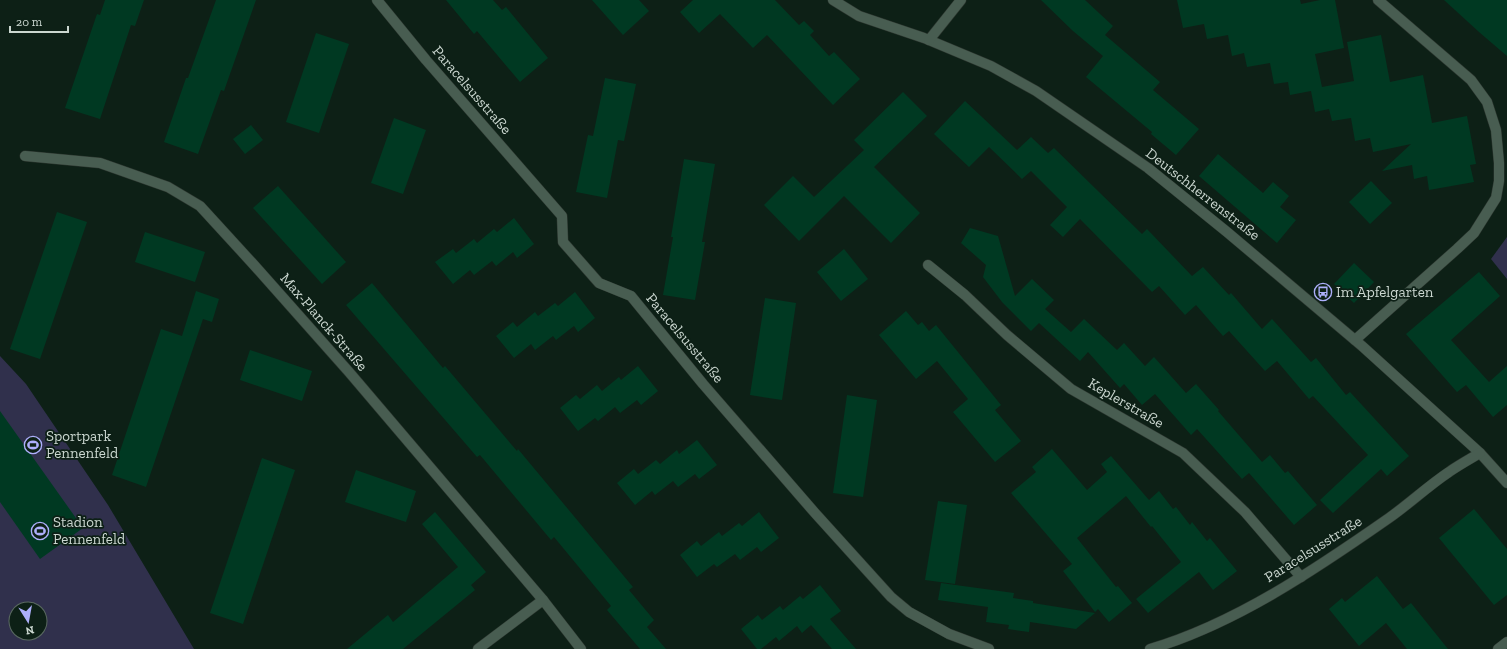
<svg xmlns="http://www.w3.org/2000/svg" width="1507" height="649" font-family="'Zilla Slab',serif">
	<rect width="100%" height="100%" fill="#0d2016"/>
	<g fill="#30304c" fill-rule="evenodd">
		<path d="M1507 237V279L1491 259Z"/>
		<path d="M0 356 26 384 108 505 194 649H0ZM16 609H40V633H16Z"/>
	</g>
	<g fill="#003922">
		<path d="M105 0H144L135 26 131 25 100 119 65 108 97 14 100 15Z"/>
		<path d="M216 0H256L224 91 221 90 198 154 164 142 186 78H188Z"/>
		<path d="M446 0H493L502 10 506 7 548 58 520 82 477 31 474 34Z"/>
		<path d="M592 0H639L649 11 623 35Z"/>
		<path d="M693 0H775L799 25 804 21 814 31 810 35 829 56 834 52 860 79 833 105 767 35 753 48 720 14 699 33 680 12Z"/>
		<path d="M1041 0H1085L1113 26 1105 35 1160 82 1153 90 1199 129 1176 155 1151 134 1152 132 1086 77 1103 56 1073 31Z"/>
		<path d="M1177 0H1300L1301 4 1320 0H1335L1344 48 1315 54 1322 87 1354 81 1347 42 1381 35 1390 82 1423 75 1432 123 1467 116 1476 164 1470 165 1474 182 1429 190 1427 176 1414 179 1412 165 1382 171 1411 144 1373 152 1370 138 1355 141 1351 118 1332 121 1329 109 1315 112 1311 91 1290 95 1288 82 1274 84 1270 63 1247 67 1244 53 1232 56 1228 35 1207 39 1204 24 1183 28Z"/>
		<path d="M1444 0H1507V56L1479 32Z"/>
		<path d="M316 33 349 44 319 133 286 122Z"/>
		<path d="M605 78 636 84 624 141 618 140 607 198 576 192 588 135 593 136Z"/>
		<path d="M903 92 927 116 874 167 920 213 891 243 844 196 799 241 764 205 793 176 814 197 864 150 854 140Z"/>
		<path d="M965 101 1017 150 1031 137 1048 153 1054 148 1142 234 1147 229 1192 276 1203 267 1229 295 1231 293 1262 329 1272 319 1311 362 1316 358 1346 395 1350 392 1409 456 1387 476 1381 469 1333 513 1320 500 1368 455 1313 396 1309 399 1277 361 1265 371 1229 331 1223 336 1196 305 1185 315 1159 286 1152 292 1080 219 1063 237 1050 225 1067 207 1031 171 1022 179 989 147 969 167 934 134Z"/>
		<path d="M394 118 426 130 403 194 371 183Z"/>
		<path d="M251 125 263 140 245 154 233 139Z"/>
		<path d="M1218 154 1263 193 1273 182 1289 196 1280 207 1296 220 1277 243 1199 176Z"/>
		<path d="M684 159 715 164 702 242H705L695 300 663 295 673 237H671Z"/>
		<path d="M1371 181 1392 203 1370 224 1349 202Z"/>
		<path d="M278 186 346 262 322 284 253 208Z"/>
		<path d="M57 212 87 222 40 359 10 349Z"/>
		<path d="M514 218 534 244 517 258 513 252 496 266 492 261 474 275 470 270 453 284 435 262 453 249 456 253 474 239 477 243 494 229 497 232Z"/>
		<path d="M970 228 998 236 1015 296 1032 279 1054 300 1045 309 1071 332 1084 319 1117 350 1124 343 1145 366 1154 357 1186 393 1196 384 1219 410 1218 411 1262 462 1270 455 1285 473 1288 471 1317 505 1294 525 1249 473 1242 479 1197 429 1191 435 1155 394 1142 405 1124 384 1120 388 1088 352 1080 361 1039 323 1031 331 1002 302 983 277 986 265 961 243Z"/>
		<path d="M145 232 205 252 195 282 135 262Z"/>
		<path d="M844 249 868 279 841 301 817 272Z"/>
		<path d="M1354 263 1374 282 1354 303 1334 284Z"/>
		<path d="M1479 272 1500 296 1451 340 1489 382 1507 366V405L1493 417 1466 385 1457 392 1406 334Z"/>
		<path d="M372 283 443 368 445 366 517 451 518 449 633 587 629 590 654 620 647 627 666 649H640L607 610 611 606 554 537 551 540 480 455 477 457 346 305Z"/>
		<path d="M196 291 219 299 212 322 203 319 146 487 112 475 161 329 182 336Z"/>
		<path d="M575 292 595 318 578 332 574 326 556 340 553 336 535 350 531 344 514 358 496 336 513 322 517 327 535 312 538 316 555 303 558 306Z"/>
		<path d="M765 298 796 303 782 400 750 395Z"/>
		<path d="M906 311 918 325 922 322 929 331 936 325 1001 405 995 410 1021 441 995 462 953 412 968 399 937 361 916 379 879 335Z"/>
		<path d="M250 350 312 371 302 401 240 380Z"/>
		<path d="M638 366 658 391 641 405 637 400 620 413 615 407 598 421 595 418 578 431 560 408 576 395 580 399 597 385 602 391 619 377 621 380Z"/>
		<path d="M847 395 877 400 863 497 833 493Z"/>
		<path d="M0 411 83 528 40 559 0 502Z"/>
		<path d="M697 440 717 465 699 479 695 474 678 487 673 481 655 495 652 491 635 505 617 483 634 469 638 474 656 460 660 464 677 450 679 454Z"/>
		<path d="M1052 449 1087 490 1107 472 1101 464 1111 456 1149 500 1159 491 1173 509 1176 507 1190 525 1192 522 1207 541 1210 538 1237 571 1213 590 1199 572 1148 613 1136 599 1181 562 1152 526 1151 527 1126 496 1077 538 1116 587 1118 586 1132 603 1109 622 1098 609 1095 612 1063 571 1072 564 1011 493 1036 472 1032 467Z"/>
		<path d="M262 458 295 470 243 624 210 613Z"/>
		<path d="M356 470 416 491 406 522 345 502Z"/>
		<path d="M938 501 967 505 955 584 925 580Z"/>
		<path d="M1474 509 1507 549V595L1494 605 1439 538Z"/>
		<path d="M435 512 486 572 471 585 475 590 403 649H347L388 615 393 622 458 567 422 524Z"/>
		<path d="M759 512 779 538 761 552 757 547 740 560 735 554 717 567 714 564 697 577 680 555 697 541 701 546 719 532 722 536 739 523 742 526Z"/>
		<path d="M1377 576 1403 609 1411 603 1448 649H1407L1386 623 1359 646 1329 609 1342 598 1345 602Z"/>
		<path d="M941 583 1014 593 1013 598 1033 601V603L1095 613 1076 629 1030 622 1029 632 1008 629 1009 625 986 622 988 607 938 600Z"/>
		<path d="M820 585 841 611 830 619 856 649H832L811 625 802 633 797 626 779 641 776 637 761 649H757L741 629 758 615 762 620 780 606 783 610 800 596 803 599Z"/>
	</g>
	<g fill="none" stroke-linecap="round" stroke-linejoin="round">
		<defs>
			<g id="minor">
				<path d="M377 0 426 60 562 216 563 242 599 283 631 296 703 384 815 513 891 597 909 612 949 634 989 649"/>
				<path d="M833 0 859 16 924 38 991 66 1036 91 1148 168 1227 232 1362 346 1480 453 1507 483"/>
				<path d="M929 40 961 0"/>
				<path d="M25 156 100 163 168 187 200 206 254 265 349 372 543 600 581 649"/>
				<path d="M928 265 965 295 1007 335 1071 389 1183 453 1245 512 1301 577"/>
				<path d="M1355 340 1457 249 1474 233 1496 198 1499 181V163L1496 130 1487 102 1471 80 1378 0"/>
				<path d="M478 649 543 600"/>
				<path d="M1150 649C1235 624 1316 569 1389 518 1409 504 1428 486 1449 472 1459 465 1470 459 1480 453"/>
				<path d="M1498 649 1507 642"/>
			</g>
		</defs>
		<use href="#minor" stroke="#2d3730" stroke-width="11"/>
		<use href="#minor" stroke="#485d51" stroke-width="10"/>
	</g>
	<defs>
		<symbol id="bus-ring" viewBox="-11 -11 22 22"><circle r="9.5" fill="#0d2016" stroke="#adaffb" stroke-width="1.5"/><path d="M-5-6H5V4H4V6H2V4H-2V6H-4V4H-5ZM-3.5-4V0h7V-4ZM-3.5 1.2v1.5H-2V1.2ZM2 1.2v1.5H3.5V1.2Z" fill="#adaffb"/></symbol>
		<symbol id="stadium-ring" viewBox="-11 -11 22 22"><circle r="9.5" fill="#0d2016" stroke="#adaffb" stroke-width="1.5"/><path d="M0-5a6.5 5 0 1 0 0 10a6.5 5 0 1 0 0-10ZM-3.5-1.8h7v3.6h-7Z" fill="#adaffb"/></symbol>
	</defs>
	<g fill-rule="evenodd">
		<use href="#bus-ring" x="1313" y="282" width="20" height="20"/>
		<use href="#stadium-ring" x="23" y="435" width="20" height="20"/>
		<use href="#stadium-ring" x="30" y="521" width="20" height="20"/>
	</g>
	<g text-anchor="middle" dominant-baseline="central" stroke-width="3.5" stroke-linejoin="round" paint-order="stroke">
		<g font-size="15" fill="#cbd7d0" stroke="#0d2016">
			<text transform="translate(472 90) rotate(49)">Paracelsusstraße</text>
			<text transform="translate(1203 194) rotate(38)">Deutschherrenstraße</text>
			<text transform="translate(324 322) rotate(49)">Max-Planck-Straße</text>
			<text transform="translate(685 338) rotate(50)">Paracelsusstraße</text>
			<text transform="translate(1126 403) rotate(30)">Keplerstraße</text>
			<text transform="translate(1313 549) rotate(-32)">Paracelsusstraße</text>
		</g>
		<g font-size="15" fill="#cbd7d0" stroke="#0d2016" text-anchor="start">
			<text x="1336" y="292">Im Apfelgarten</text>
			<text x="46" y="436">Sportpark<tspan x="46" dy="17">Pennenfeld</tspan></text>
			<text x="53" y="522">Stadion<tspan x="53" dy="17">Pennenfeld</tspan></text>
		</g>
	</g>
	<g transform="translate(28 621) rotate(169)"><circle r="19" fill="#0d2016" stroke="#596960"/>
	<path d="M0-3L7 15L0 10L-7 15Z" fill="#adaffb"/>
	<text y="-6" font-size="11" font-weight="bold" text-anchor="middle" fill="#cbd7d0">N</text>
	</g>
	<path d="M10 26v6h58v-6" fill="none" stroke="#cbd7d0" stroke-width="2"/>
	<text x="16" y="26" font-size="12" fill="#cbd7d0" stroke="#0d2016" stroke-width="3" paint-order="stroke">20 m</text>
</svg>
